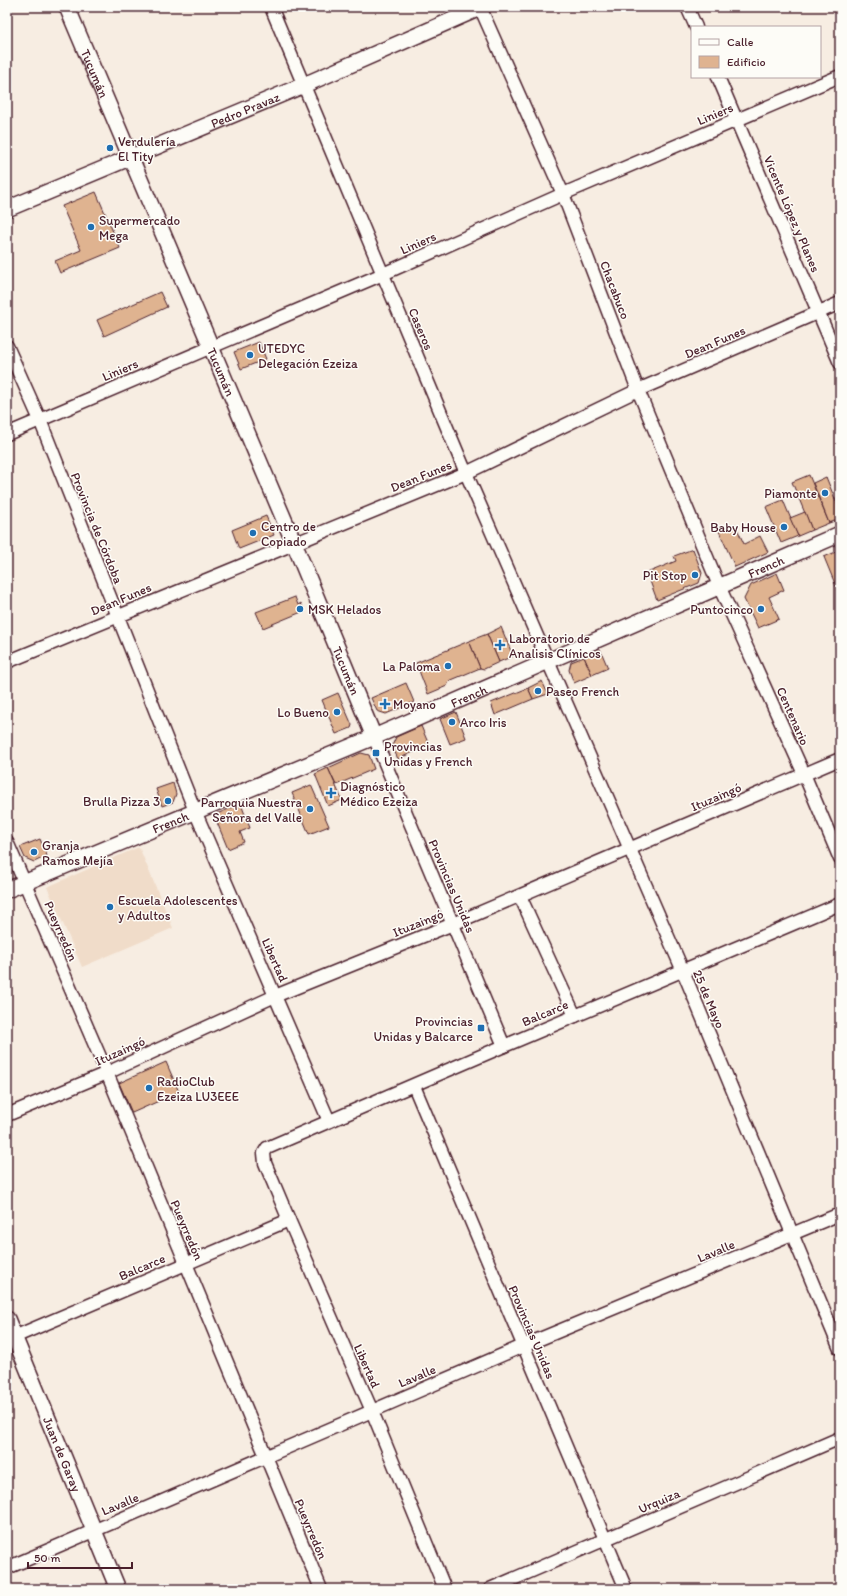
<svg xmlns="http://www.w3.org/2000/svg" width="847" height="1596" font-family="Itim,sans-serif">
	<rect width="100%" height="100%" fill="#f7ede2"/>
	<filter id="ink" filterUnits="userSpaceOnUse"><feTurbulence type="fractalNoise" baseFrequency=".025" numOctaves="2"/><feDisplacementMap in="SourceGraphic" scale="8" xChannelSelector="R" yChannelSelector="G"/><feConvolveMatrix kernelMatrix="1 2 1 2 8 2 1 2 1" color-interpolation-filters="sRGB"/></filter>
	<g filter="url(#ink)">
		<path fill="#f0dcc9" d="M139 847 173 928 82 967 47 887Z"/>
		<g fill="#dfb390" stroke="#4a1f2b">
			<path d="M96 192 120 248 60 273 55 261 81 250 62 206Z"/>
			<path d="M160 292 167 307 104 336 97 320Z"/>
			<path d="M259 342 266 359 241 369 234 352Z"/>
			<path d="M809 475 829 523 812 530 792 482Z"/>
			<path d="M826 477 840 511V519L829 523 813 483Z"/>
			<path d="M783 500 798 536 781 543 766 507Z"/>
			<path d="M805 512 812 530 798 536 790 518Z"/>
			<path d="M266 516 274 535 239 549 232 530Z"/>
			<path d="M735 524 744 544 760 536 768 552 735 567 719 531Z"/>
			<path d="M693 549 702 573 699 583 657 600 647 573 676 561 674 556Z"/>
			<path d="M838 551 840 556V596L824 557Z"/>
			<path d="M777 573 784 590 769 597 779 619 758 628 744 599 751 585Z"/>
			<path d="M295 597 298 605 301 603 304 611 263 628 256 612Z"/>
			<path d="M501 627 513 656 499 662 487 634Z"/>
			<path d="M487 634 499 662 484 669 480 668 469 641Z"/>
			<path d="M469 641 480 668 449 681 447 686 428 694 416 663Z"/>
			<path d="M600 649 608 668 592 675 584 657Z"/>
			<path d="M584 657 592 675 574 683 569 670 571 662Z"/>
			<path d="M542 681 548 694 533 699 528 688Z"/>
			<path d="M406 683 414 702 386 714 377 711 371 698Z"/>
			<path d="M528 688 533 699 495 715 491 703Z"/>
			<path d="M338 693 352 725 351 728 336 734 322 700Z"/>
			<path d="M456 712 466 738 450 744 440 719Z"/>
			<path d="M421 726 429 745 398 759 392 746 396 737Z"/>
			<path d="M361 753 369 755 374 769 336 785 328 768Z"/>
			<path d="M328 768 342 800 328 806 315 774Z"/>
			<path d="M173 783 176 794 173 802 162 806 156 789Z"/>
			<path d="M311 785 329 826 309 834 292 793Z"/>
			<path d="M241 804 250 828 240 832 244 842 228 849 214 815Z"/>
			<path d="M40 839 47 856 34 862 25 858 20 847Z"/>
			<path d="M166 1062 179 1092 132 1113 119 1083Z"/>
		</g>
		<g fill="none" stroke-linecap="round" stroke-linejoin="round">
			<defs>
				<g id="minor">
					<path d="M271 7 466 473 683 971 840 1349"/>
					<path d="M480 7 563 194 638 390 719 586 804 774 840 859"/>
					<path d="M687 7 696 27"/>
					<path d="M718 77 840 363"/>
					<path d="M7 346 40 420 195 811 329 1121"/>
					<path d="M7 434 383 274 563 194 840 76"/>
					<path d="M7 662 466 473 638 390 840 303"/>
					<path d="M374 737 504 1046"/>
					<path d="M7 842 107 1073 321 1589"/>
					<path d="M520 896 575 1016"/>
					<path d="M414 1086 626 1589"/>
					<path d="M7 1115 107 1073 275 996 453 924 840 759"/>
					<path d="M7 1340 289 1220"/>
					<path d="M7 1568 523 1346 840 1214"/>
					<path d="M445 1589 372 1411 289 1220 265 1163 264 1153 267 1148 504 1046 840 904"/>
					<path d="M490 1589 840 1438"/>
				</g>
				<g id="tertiary">
					<path id="s1" d="M67 7 294 543 374 737"/>
					<path id="s2" d="M7 209 304 85 482 7"/>
					<path id="s3" d="M7 890 374 737 840 534"/>
					<path id="s4" d="M7 1319 118 1589"/>
				</g>
			</defs>
			<use href="#minor" stroke="#4a1f2b" stroke-width="15"/>
			<use href="#tertiary" stroke="#4a1f2b" stroke-width="18"/>
			<use href="#minor" stroke="#fdfcf7" stroke-width="12"/>
			<use href="#tertiary" stroke="#fdfcf7" stroke-width="15"/>
		</g>
	</g>
	<g fill="#1f6fb2" stroke="#fdfcf7" stroke-width="1.5">
		<circle cx="110" cy="148" r="4"/>
		<circle cx="91" cy="227" r="4"/>
		<circle cx="250" cy="355" r="4"/>
		<circle cx="825" cy="493" r="4"/>
		<circle cx="784" cy="527" r="4"/>
		<circle cx="253" cy="533" r="4"/>
		<circle cx="695" cy="575" r="4"/>
		<circle cx="300" cy="609" r="4"/>
		<circle cx="761" cy="609" r="4"/>
		<path d="M498 639h4v4h4v4h-4v4h-4v-4h-4v-4h4z"/>
		<circle cx="448" cy="666" r="4"/>
		<circle cx="538" cy="691" r="4"/>
		<path d="M383 698h4v4h4v4h-4v4h-4v-4h-4v-4h4z"/>
		<circle cx="337" cy="712" r="4"/>
		<circle cx="452" cy="722" r="4"/>
		<rect x="372" y="749" width="8" height="8" rx="2"/>
		<path d="M329 787h4v4h4v4h-4v4h-4v-4h-4v-4h4z"/>
		<circle cx="168" cy="801" r="4"/>
		<circle cx="310" cy="809" r="4"/>
		<circle cx="34" cy="852" r="4"/>
		<circle cx="110" cy="907" r="4"/>
		<rect x="477" y="1024" width="8" height="8" rx="2"/>
		<circle cx="149" cy="1088" r="4"/>
	</g>
	<g text-anchor="middle" dominant-baseline="central" stroke-width="3" stroke-linejoin="round" paint-order="stroke">
		<g font-size="13" fill="#4a1f2b" stroke="#fdfcf7">
			<text stroke="none"><textPath href="#s1" startOffset="72">Tucumán</textPath></text>
			<text stroke="none"><textPath href="#s2" startOffset="258">Pedro Pravaz</textPath></text>
			<text transform="translate(715 114) rotate(-23)">Liniers</text>
			<text transform="translate(792 214) rotate(67)">Vicente López y Planes</text>
			<text transform="translate(418 243) rotate(-24)">Liniers</text>
			<text transform="translate(615 290) rotate(69)">Chacabuco</text>
			<text transform="translate(421 329) rotate(67)">Caseros</text>
			<text transform="translate(715 342) rotate(-23)">Dean Funes</text>
			<text transform="translate(120 370) rotate(-23)">Liniers</text>
			<text stroke="none"><textPath href="#s1" startOffset="396">Tucumán</textPath></text>
			<text transform="translate(421 476) rotate(-22)">Dean Funes</text>
			<text transform="translate(97 528) rotate(68)">Provincia de Córdoba</text>
			<text stroke="none"><textPath href="#s3" startOffset="825">French</textPath></text>
			<text transform="translate(121 599) rotate(-23)">Dean Funes</text>
			<text stroke="none"><textPath href="#s1" startOffset="720">Tucumán</textPath></text>
			<text stroke="none"><textPath href="#s3" startOffset="501">French</textPath></text>
			<text transform="translate(793 716) rotate(66)">Centenario</text>
			<text transform="translate(716 797) rotate(-23)">Ituzaingó</text>
			<text stroke="none"><textPath href="#s3" startOffset="177">French</textPath></text>
			<text transform="translate(452 886) rotate(67)">Provincias Unidas</text>
			<text transform="translate(418 923) rotate(-22)">Ituzaingó</text>
			<text transform="translate(61 931) rotate(66)">Pueyrredón</text>
			<text transform="translate(275 960) rotate(66)">Libertad</text>
			<text transform="translate(709 999) rotate(67)">25 de Mayo</text>
			<text transform="translate(545 1013) rotate(-23)">Balcarce</text>
			<text transform="translate(120 1051) rotate(-24)">Ituzaingó</text>
			<text transform="translate(187 1230) rotate(67)">Pueyrredón</text>
			<text transform="translate(716 1251) rotate(-23)">Lavalle</text>
			<text transform="translate(142 1267) rotate(-23)">Balcarce</text>
			<text transform="translate(532 1332) rotate(67)">Provincias Unidas</text>
			<text transform="translate(367 1366) rotate(66)">Libertad</text>
			<text transform="translate(417 1376) rotate(-23)">Lavalle</text>
			<text stroke="none"><textPath href="#s4" startOffset="146">Juan de Garay</textPath></text>
			<text transform="translate(659 1501) rotate(-23)">Urquiza</text>
			<text transform="translate(120 1504) rotate(-23)">Lavalle</text>
			<text transform="translate(311 1529) rotate(67)">Pueyrredón</text>
		</g>
		<g font-size="13" fill="#4a1f2b" stroke="#fdfcf7" text-anchor="start">
			<text x="118" y="141">Verdulería<tspan x="118" dy="15">El Tity</tspan></text>
			<text x="99" y="220">Supermercado<tspan x="99" dy="15">Mega</tspan></text>
			<text x="258" y="348">UTEDYC<tspan x="258" dy="15">Delegación Ezeiza</tspan></text>
			<text x="817" y="493" text-anchor="end">Piamonte</text>
			<text x="261" y="526">Centro de<tspan x="261" dy="15">Copiado</tspan></text>
			<text x="776" y="527" text-anchor="end">Baby House</text>
			<text x="687" y="575" text-anchor="end">Pit Stop</text>
			<text x="308" y="609">MSK Helados</text>
			<text x="753" y="609" text-anchor="end">Puntocinco</text>
			<text x="509" y="638">Laboratorio de<tspan x="509" dy="15">Analisis Clínicos</tspan></text>
			<text x="440" y="666" text-anchor="end">La Paloma</text>
			<text x="546" y="691">Paseo French</text>
			<text x="393" y="704">Moyano</text>
			<text x="329" y="712" text-anchor="end">Lo Bueno</text>
			<text x="460" y="722">Arco Iris</text>
			<text x="384" y="746">Provincias<tspan x="384" dy="15">Unidas y French</tspan></text>
			<text x="340" y="786">Diagnóstico<tspan x="340" dy="15">Médico Ezeiza</tspan></text>
			<text x="160" y="801" text-anchor="end">Brulla Pizza 3</text>
			<text x="302" y="802" text-anchor="end">Parroquia Nuestra<tspan x="302" dy="15">Señora del Valle</tspan></text>
			<text x="42" y="845">Granja<tspan x="42" dy="15">Ramos Mejía</tspan></text>
			<text x="118" y="900">Escuela Adolescentes<tspan x="118" dy="15">y Adultos</tspan></text>
			<text x="473" y="1021" text-anchor="end">Provincias<tspan x="473" dy="15">Unidas y Balcarce</tspan></text>
			<text x="157" y="1081">RadioClub<tspan x="157" dy="15">Ezeiza LU3EEE</tspan></text>
		</g>
	</g>
	<rect width="847" height="1596" fill="none" stroke="#fdfcf7" stroke-width="24"/>
	<rect x="12" y="12" width="823" height="1572" fill="none" stroke="#4a1f2b" stroke-width="1.5" filter="url(#ink)"/>
	<rect x="691" y="26" width="130" height="52" fill="#fdfcf7" stroke="#b5a4a5"/>
	<rect x="699" y="39" width="20" height="6" fill="#fdfcf7" stroke="#b5a4a5"/>
	<text x="727" y="46" font-size="12" fill="#4a1f2b">Calle</text>
	<rect x="699" y="56" width="20" height="12" fill="#dfb390" stroke="#b5a4a5"/>
	<text x="727" y="66" font-size="12" fill="#4a1f2b">Edificio</text>
	<path d="M28 1562v6h104v-6" fill="none" stroke="#4a1f2b" stroke-width="2"/>
	<text x="34" y="1562" font-size="12" fill="#4a1f2b" stroke="#fdfcf7" stroke-width="3" paint-order="stroke">50 m</text>
</svg>
